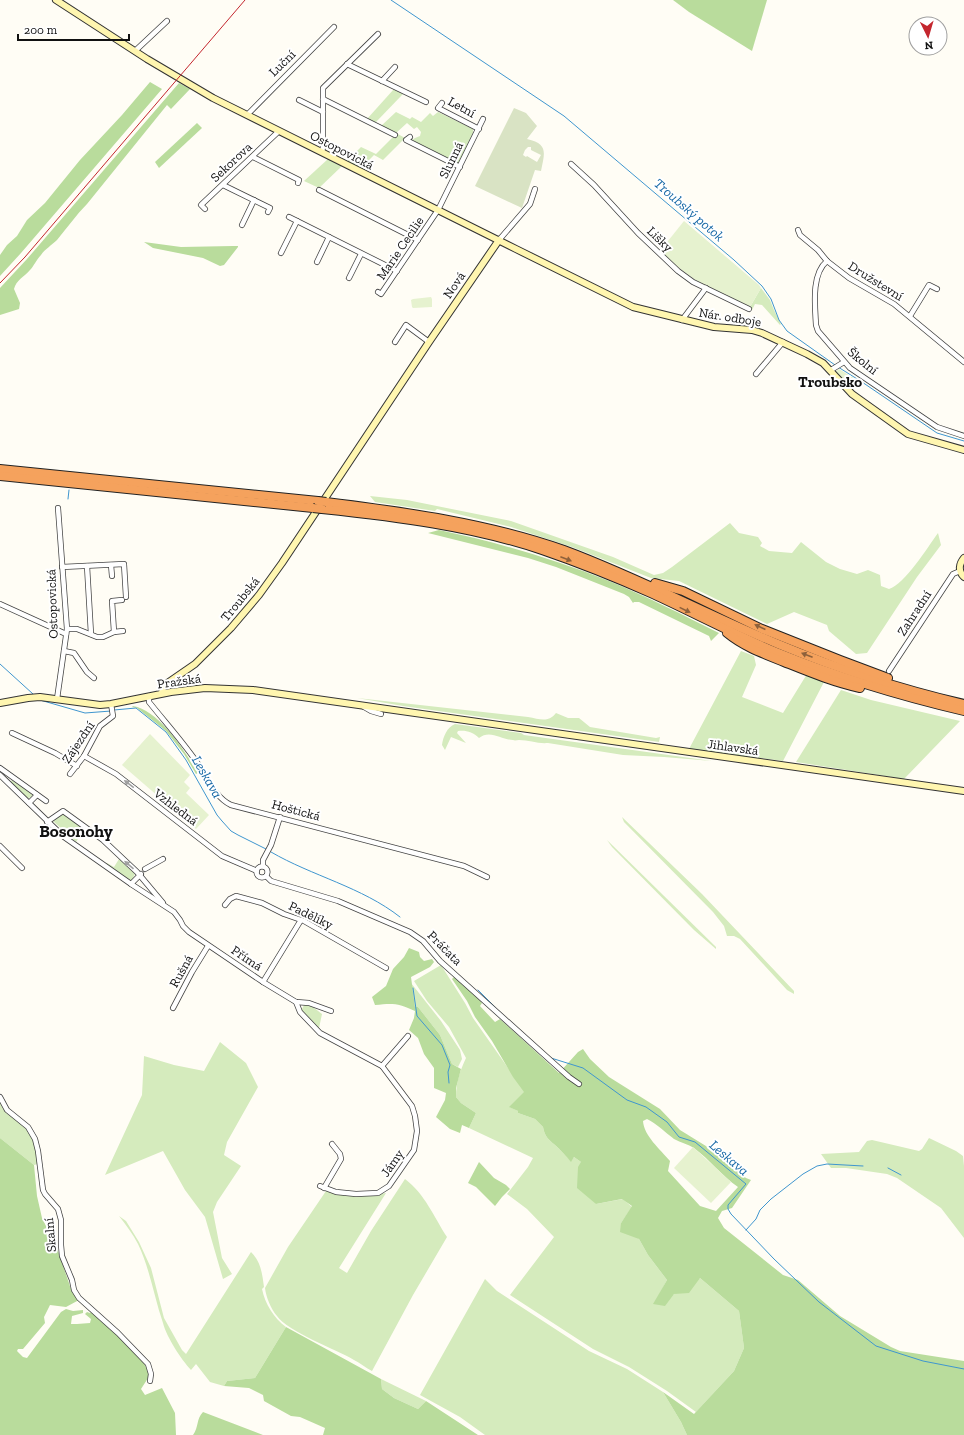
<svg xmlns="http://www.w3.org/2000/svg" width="964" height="1435" font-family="'Zilla Slab',serif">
	<rect width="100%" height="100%" fill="#fffdf5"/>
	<g fill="#d5ebbd">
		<path d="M394 89 403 94 375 123 367 119Z"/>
		<path d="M396 112 410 119 412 117 421 122 430 113 433 116 438 112 473 129V133L458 164 413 142 412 140 415 138 420 136 421 132 417 127 414 129 407 123 396 133 405 138 383 160 374 155 361 168 347 161 361 147 376 154 396 134 381 126Z"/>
		<path d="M328 159 342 166 319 188 304 181Z"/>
		<path d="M761 288 770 300 774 310 781 324 780 325 762 305 755 304 752 310 750 307Z"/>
		<path d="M370 496 407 500 511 521 613 557 654 575 663 573 672 567 730 523 739 533 758 537 762 543 760 546 769 551 792 553 801 542 826 562 840 569 857 574 868 570 880 575 881 586 889 589C905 584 927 548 938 533L941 545 917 577 867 653 856 654 829 631 827 625 794 612 767 624 679 581 651 578 572 547 511 527 437 509 435 511 375 502Z"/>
		<path d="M741 651 754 656 756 665 742 697 783 713 807 674 824 682 783 761 689 749Z"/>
		<path d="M841 690 871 700 960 721 904 779 796 762Z"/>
		<path d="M357 698 528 717C540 719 548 723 556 713L568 718H579L590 727 656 738 660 737 659 742 403 706Z"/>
		<path d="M455 724 521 733 524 735 712 761 664 757 623 755 548 743C538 744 529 740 519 740 517 740 515 741 513 740 502 740 490 729 479 738 473 732 466 730 458 731L457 733 466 743 451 737 445 750 442 745C443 737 447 727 455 724Z"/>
		<path d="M12 780 33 794C32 797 29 798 26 799L11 783 10 782Z"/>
		<path d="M63 814 84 829 76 842 53 821Z"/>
		<path d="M622 817 702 894 794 991V994L787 990 740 939 734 936H727L724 926 713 912 624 822Z"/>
		<path d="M607 840 716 947V949L694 930 612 847Z"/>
		<path d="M119 859 135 874 132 880H130L106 865 107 863 114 867Z"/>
		<path d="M441 965 465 1003 473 1018 525 1092 510 1107 518 1111V1113L535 1119 543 1127C545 1137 548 1139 555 1145 561 1150 566 1156 571 1161L574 1157 581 1162 596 1204 623 1199 632 1207 621 1223 639 1239 648 1255 667 1280 654 1304 674 1294 700 1278 739 1311 744 1348 734 1371 696 1412 667 1391 629 1367 593 1349 510 1295 554 1237 527 1209 507 1194 528 1167 533 1158 469 1128 476 1113 461 1103 456 1097C456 1082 460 1071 466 1058L449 1027 427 1001 414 981Z"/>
		<path d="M411 983 441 1021 460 1050 462 1059 458 1067 452 1064 440 1035 418 1007H415Z"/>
		<path d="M309 1004 322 1014 319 1028 302 1011V1009L304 1005Z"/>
		<path d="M220 1042 246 1063 258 1087 227 1142 224 1155 241 1166 217 1202 213 1212 222 1258 232 1274 223 1279 205 1217 185 1190 163 1151 105 1175 142 1095 144 1056 174 1065 204 1071Z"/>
		<path d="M0 1100C1 1103 1 1106 3 1109 10 1119 28 1122 33 1136 36 1144 37 1155 38 1164L34 1165 0 1138Z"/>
		<path d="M929 1138 956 1151 963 1156 964 1166V1238L941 1208 897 1178 887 1174 846 1168H831L821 1154 859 1152 867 1141 872 1140 919 1151 922 1149Z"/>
		<path d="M405 1179C425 1194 434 1217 447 1237L413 1295 372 1371C366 1368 360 1363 354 1360 336 1349 288 1332 277 1316 271 1309 266 1297 265 1288L288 1247 326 1191C347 1197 365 1196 386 1193L339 1268 347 1273 371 1231Z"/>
		<path d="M119 1216 126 1221 139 1242 151 1268 164 1318 182 1350 186 1354 251 1252C261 1262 262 1273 264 1287L262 1289C265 1304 274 1318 286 1327L255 1378 227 1381 224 1386 210 1382 196 1364 191 1370C181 1359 167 1338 163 1323 154 1297 150 1269 138 1244 133 1234 126 1225 119 1216Z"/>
		<path d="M485 1279 497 1291 589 1351 627 1369 663 1392 681 1422 687 1435H485L460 1417 420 1395Z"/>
		<path d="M381 1379 426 1401 418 1409 394 1398 382 1389Z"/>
	</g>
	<g fill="#b9dc9c" fill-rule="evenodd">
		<path d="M673 0H767L752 51 689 12Z"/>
		<path d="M150 82 162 89 21 253 0 276V255L7 245 17 236 27 220 45 203 80 160 122 115Z"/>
		<path d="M179 83 190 89 171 109 167 105 87 204C76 215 67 228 57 240 52 245 45 249 41 255 36 260 34 266 30 270 24 277 16 280 14 289L20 303 19 309 0 315V288L27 259Z"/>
		<path d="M197 123 202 128 159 168 155 162Z"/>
		<path d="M144 242 181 247 233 246H238V247L224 265 220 266 203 258 153 248Z"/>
		<path d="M439 530C497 542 553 559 609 581 646 596 683 615 719 633L711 641 709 636 639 602H634L633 603 629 597 624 594 556 567 528 558 428 533Z"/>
		<path d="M133 706C160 711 184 750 198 773L196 774 184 754 166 731 137 708 132 707Z"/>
		<path d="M409 948 419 952 420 957 424 961 432 959 434 962 430 967 411 977 415 1007H418L440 1035 452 1064 461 1069 456 1088V1097L461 1103 476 1113 469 1128 462 1125 460 1133 450 1129 436 1117 445 1100 446 1093 434 1088V1068L424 1054 418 1038 409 1030 414 1018 415 1011C398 1003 393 1003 375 1005L372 997 386 986 393 969 404 957Z"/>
		<path d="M454 977 479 998 482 1003 480 1006 495 1022 500 1019 559 1073 578 1052 583 1049 590 1059 609 1077 660 1109 680 1130 714 1151 746 1178 751 1180 732 1208 722 1211 718 1218 724 1228 783 1275 798 1280 840 1316 891 1347 900 1351 964 1361V1435H687L681 1422 663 1392 694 1414 734 1371 744 1348 739 1311 700 1278 689 1293 674 1294 665 1306 653 1304 667 1280 648 1255 639 1239 620 1232 621 1223 632 1206 622 1199 596 1204 577 1188 578 1167 581 1162 574 1157 571 1162C566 1156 561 1150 555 1145 548 1139 545 1137 543 1127L535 1119 518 1113V1111L509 1107 524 1092 513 1077 492 1041 475 1017 467 1001 452 979ZM647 1119C657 1124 665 1132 674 1139 681 1143 688 1144 694 1148 710 1160 722 1176 738 1187L716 1211 700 1206 668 1171 670 1161C660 1149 644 1136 643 1121Z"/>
		<path d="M0 1138 34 1165 37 1196 42 1218 57 1248 71 1289 79 1300 66 1307 50 1305 44 1317 45 1323 23 1349H18L17 1351 23 1357 27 1358 61 1312 66 1309 73 1311 83 1310V1313L72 1316 71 1324H77L90 1323 91 1319 85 1314 87 1312 90 1313 92 1311 100 1318 144 1363 150 1375 141 1389 145 1395 162 1388 175 1413 176 1435H0Z"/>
		<path d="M479 1162 494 1178 506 1185 510 1189 502 1197 495 1206 476 1187 468 1183Z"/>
		<path d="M286 1327 381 1379 382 1389 394 1398 418 1409 426 1401 478 1435H323L325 1428 300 1417 291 1416 264 1401 263 1395 249 1388 224 1386 227 1381 255 1378Z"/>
		<path d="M203 1412 263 1435H193C199 1427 196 1419 203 1412Z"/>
	</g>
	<path fill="#d9e3c4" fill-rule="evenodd" d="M514 108 526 113 537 126 527 139C548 144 545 152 541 171L535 170 522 208 475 186ZM528 147H531V150L541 155 537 162 527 156 526 157 523 155 525 150Z"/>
	<g fill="#e6f2cf">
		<path d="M684 221 759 285 761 288 750 307 698 282 675 265 660 251Z"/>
		<path d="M431 297 432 299V307L413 308 412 307 411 300 413 299Z"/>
		<path d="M839 369 855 379 849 388 836 372V371Z"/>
		<path d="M150 734 190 775 184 782 190 788 186 793 209 815 196 829 122 765Z"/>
		<path d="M693 1147 731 1182 711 1203 674 1168Z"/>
	</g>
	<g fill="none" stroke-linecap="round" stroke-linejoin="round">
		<g stroke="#3f96cf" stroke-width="1">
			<path d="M391 0 564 116 734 260 762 286 771 299 779 320 787 331 835 365"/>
			<path d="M838 367 862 382 937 433 964 441"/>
			<path d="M68 499 69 490"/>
			<path d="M0 664 33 694"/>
			<path d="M40 700 85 713 111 711"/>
			<path d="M114 710 136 708 166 732 186 760 217 815 222 821 231 831 238 835 266 849"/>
			<path d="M271 852C312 876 362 887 400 917"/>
			<path d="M413 988 417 1016 442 1045 450 1065 448 1072 449 1083"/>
			<path d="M478 990 496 1008"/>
			<path d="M551 1058 583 1068 627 1100 646 1107 667 1122 679 1137 695 1142 746 1184 728 1205V1209L731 1214 774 1259 819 1302 876 1346 923 1361 964 1369"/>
			<path d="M888 1168 901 1175"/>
			<path d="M746 1230 756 1219 760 1210 771 1199 803 1174 817 1166 827 1164 863 1166"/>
		</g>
		<defs>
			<g id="street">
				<path d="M135 51 167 21"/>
				<path d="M347 64 426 102"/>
				<path d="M382 81 395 67"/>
				<path d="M323 99 395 135"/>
				<path d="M299 100 323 112"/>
				<path d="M442 103 438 108 479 129"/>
				<path d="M247 115 334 27"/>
				<path d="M410 137 406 140 460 167"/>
				<path d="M322 152 323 147V88L378 34"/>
				<path d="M253 157 299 180 298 183"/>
				<path d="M571 164 594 185 638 233 678 271 693 282 749 309"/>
				<path d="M223 185 270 208 268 212"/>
				<path d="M319 190 418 240"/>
				<path d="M205 209 201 205 279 131"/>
				<path d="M289 217 397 271"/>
				<path d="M242 225 254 200"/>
				<path d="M798 230 800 235 818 250 827 261 849 278 894 304 964 362"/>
				<path d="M499 240 530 204 535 189"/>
				<path d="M281 253 297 221"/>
				<path d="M827 261C811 274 815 306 816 325L818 331 850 368 937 427 964 436"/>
				<path d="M317 262 329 237"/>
				<path d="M349 278 361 254"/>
				<path d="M378 292 381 294 438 210 483 119"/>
				<path d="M910 316 929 285 937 289"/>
				<path d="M682 320 706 288"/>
				<path d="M395 342 406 325 429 342"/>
				<path d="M831 370 844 362"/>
				<path d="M756 374 783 342"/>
				<path d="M111 565 112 576"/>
				<path d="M87 566 91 634"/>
				<path d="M62 567 124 564 126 597"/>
				<path d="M0 604 66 634"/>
				<path d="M67 629H77L97 637H103L114 632 123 631"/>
				<path d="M114 632 112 601 122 600"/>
				<path d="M64 651 74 653 87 672 94 678"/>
				<path d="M889 671 953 574 960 571"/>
				<path d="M149 696V702C165 722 182 741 196 761 208 776 213 796 231 805L464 866 487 877"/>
				<path d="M57 699 67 629 58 508"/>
				<path d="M364 707 371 711 381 714"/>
				<path d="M12 733 55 753 77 766"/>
				<path d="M84 756 116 774 222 856 257 871"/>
				<path d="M0 768 46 801"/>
				<path d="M70 774 84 756 100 726 113 716 111 704"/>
				<path d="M0 775 64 837 131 884 174 912 180 920 183 926 189 932 263 982 296 1002 309 1003 331 1011"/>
				<path d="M29 803 37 795"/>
				<path d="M47 822 63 811 103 840 137 872 163 903"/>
				<path d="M0 846 22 868"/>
				<path d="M263 866V860L271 845 280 817"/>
				<circle cx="262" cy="872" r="5.5"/>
				<path d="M145 869 163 859"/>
				<path d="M266 876 271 881 338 901 410 932 423 941 440 961 569 1077 579 1084"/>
				<path d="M131 884 141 874"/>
				<path d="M225 905 230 899 236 896 262 903 284 914 304 921 386 968"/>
				<path d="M263 982 301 920"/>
				<path d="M296 1002 300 1012 320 1033 382 1066 412 1106 415 1116 417 1131 414 1150 389 1186 378 1193 356 1194 336 1192 320 1186"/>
				<path d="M173 1008 192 972 208 946"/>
				<path d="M382 1066 408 1036"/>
				<path d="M0 1097 7 1110 28 1127 35 1139 38 1151 43 1190 45 1194 58 1209 61 1220V1245L62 1256 72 1280 74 1290 79 1298 118 1333 148 1364 151 1374 150 1381"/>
				<path d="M324 1188 341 1159 340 1154 332 1144"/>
			</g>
			<g id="secondary">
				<path d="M56 0 147 59 213 98 516 249 633 307 714 327 752 330 762 333 807 354 823 363 852 394 908 434 964 450"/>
				<path d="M964 558C959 564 958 571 964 577"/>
				<path d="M162 693 163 687 166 684 195 664 231 628 259 595 282 563 429 342 499 240"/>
				<path d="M0 703 28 698 40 697 100 705 111 704 171 692 205 688 253 690 964 791"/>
			</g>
			<g id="highway">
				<path d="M0 469 318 501"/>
				<path d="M0 476 313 508"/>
				<path d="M326 502C407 512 487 523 564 550 637 577 706 614 778 644 838 669 900 689 964 704"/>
				<path d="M322 509C397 517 471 526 542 550 580 563 617 578 653 594 694 613 734 634 776 652 837 677 900 696 964 711"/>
				<path d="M655 583 683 591 762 629 840 660 888 678"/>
				<path d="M727 633C744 647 764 654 784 662 809 672 833 682 860 688"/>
			</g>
		</defs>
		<use href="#street" stroke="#444" stroke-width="6"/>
		<use href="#secondary" stroke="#333" stroke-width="8"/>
		<use href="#highway" stroke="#222" stroke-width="10"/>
		<use href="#street" stroke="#fff" stroke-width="4.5"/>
		<use href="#secondary" stroke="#fff6b0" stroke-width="6"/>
		<use href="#highway" stroke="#f5a25d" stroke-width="8"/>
		<path stroke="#c4262e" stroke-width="1" d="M0 283 25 257 245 0"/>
		<defs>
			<g id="highway-bridge">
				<path d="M318 501 326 502"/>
				<path d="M313 508 322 509"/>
			</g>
		</defs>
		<use href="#highway-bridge" stroke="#222" stroke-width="10" stroke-linecap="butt"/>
		<use href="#highway-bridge" stroke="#f5a25d" stroke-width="8"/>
	</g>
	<defs><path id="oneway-solid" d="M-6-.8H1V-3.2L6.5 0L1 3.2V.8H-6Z"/></defs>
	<g fill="#8e613b">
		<use href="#oneway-solid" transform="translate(566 559) rotate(21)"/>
		<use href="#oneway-solid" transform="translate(685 610) rotate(26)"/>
		<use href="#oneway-solid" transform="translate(760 627) rotate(-155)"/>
		<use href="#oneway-solid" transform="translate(807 655) rotate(-159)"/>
	</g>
	<g fill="#a0a0a0">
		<use href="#oneway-solid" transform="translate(129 784) rotate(-143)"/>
		<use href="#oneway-solid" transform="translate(129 865) rotate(-139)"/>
	</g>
	<g text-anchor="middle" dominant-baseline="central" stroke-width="4" stroke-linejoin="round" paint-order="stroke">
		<g font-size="13" fill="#111" stroke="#fff">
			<text transform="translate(282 63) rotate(-45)">Luční</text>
			<text transform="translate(462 107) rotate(29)">Letní</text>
			<text transform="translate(342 150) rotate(27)">Ostopovická</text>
			<text transform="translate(451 160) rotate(-64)">Slunná</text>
			<text transform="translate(231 162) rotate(-43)">Sekorova</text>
			<text transform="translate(660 239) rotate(44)">Lišky</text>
			<text transform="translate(400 248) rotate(-56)">Marie Cecilie</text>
			<text transform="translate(876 281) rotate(32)">Družstevní</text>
			<text transform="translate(454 285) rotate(-56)">Nová</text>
			<text transform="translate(730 317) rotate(9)">Nár. odboje</text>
			<text transform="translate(863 361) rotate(39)">Školní</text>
			<text transform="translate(240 599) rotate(-51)">Troubská</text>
			<text transform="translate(52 604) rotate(-92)">Ostopovická</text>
			<text transform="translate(914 613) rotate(-57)">Zahradní</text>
			<text transform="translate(179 681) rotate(-8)">Pražská</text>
			<text transform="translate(78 742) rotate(-56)">Zájezdní</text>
			<text transform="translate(733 747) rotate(8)">Jihlavská</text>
			<text transform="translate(176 807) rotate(37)">Vzhledná</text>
			<text transform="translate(296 810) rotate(15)">Hoštická</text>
			<text transform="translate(311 915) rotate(26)">Padělíky</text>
			<text transform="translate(445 948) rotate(45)">Práčata</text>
			<text transform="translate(247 958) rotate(34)">Přímá</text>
			<text transform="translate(181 971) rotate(-61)">Rušná</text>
			<text transform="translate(392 1163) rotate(-55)">Jámy</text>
			<text transform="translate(50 1235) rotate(-95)">Skalní</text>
		</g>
		<g font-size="14" font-style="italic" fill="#1768a6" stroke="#fff">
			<text transform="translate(689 210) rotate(41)">Troubský potok</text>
			<text transform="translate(207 777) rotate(60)">Leskava</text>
			<text transform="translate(729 1158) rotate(40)">Leskava</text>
		</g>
		<g font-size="15" font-weight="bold" fill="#111" stroke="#fff">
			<text x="830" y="382">Troubsko</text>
		</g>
		<g font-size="17" font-weight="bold" fill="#111" stroke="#fff">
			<text x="76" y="831">Bosonohy</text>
		</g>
	</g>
	<g transform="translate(928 36) rotate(175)"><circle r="19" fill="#ffffff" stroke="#a0a0a0"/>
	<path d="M0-3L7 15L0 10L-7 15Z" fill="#c4262e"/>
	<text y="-6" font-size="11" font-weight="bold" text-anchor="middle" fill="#111111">N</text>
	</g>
	<path d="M18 34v6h111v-6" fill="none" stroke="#111111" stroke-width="2"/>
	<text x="24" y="34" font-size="12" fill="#111111" stroke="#ffffff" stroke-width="3" paint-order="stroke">200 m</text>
</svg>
